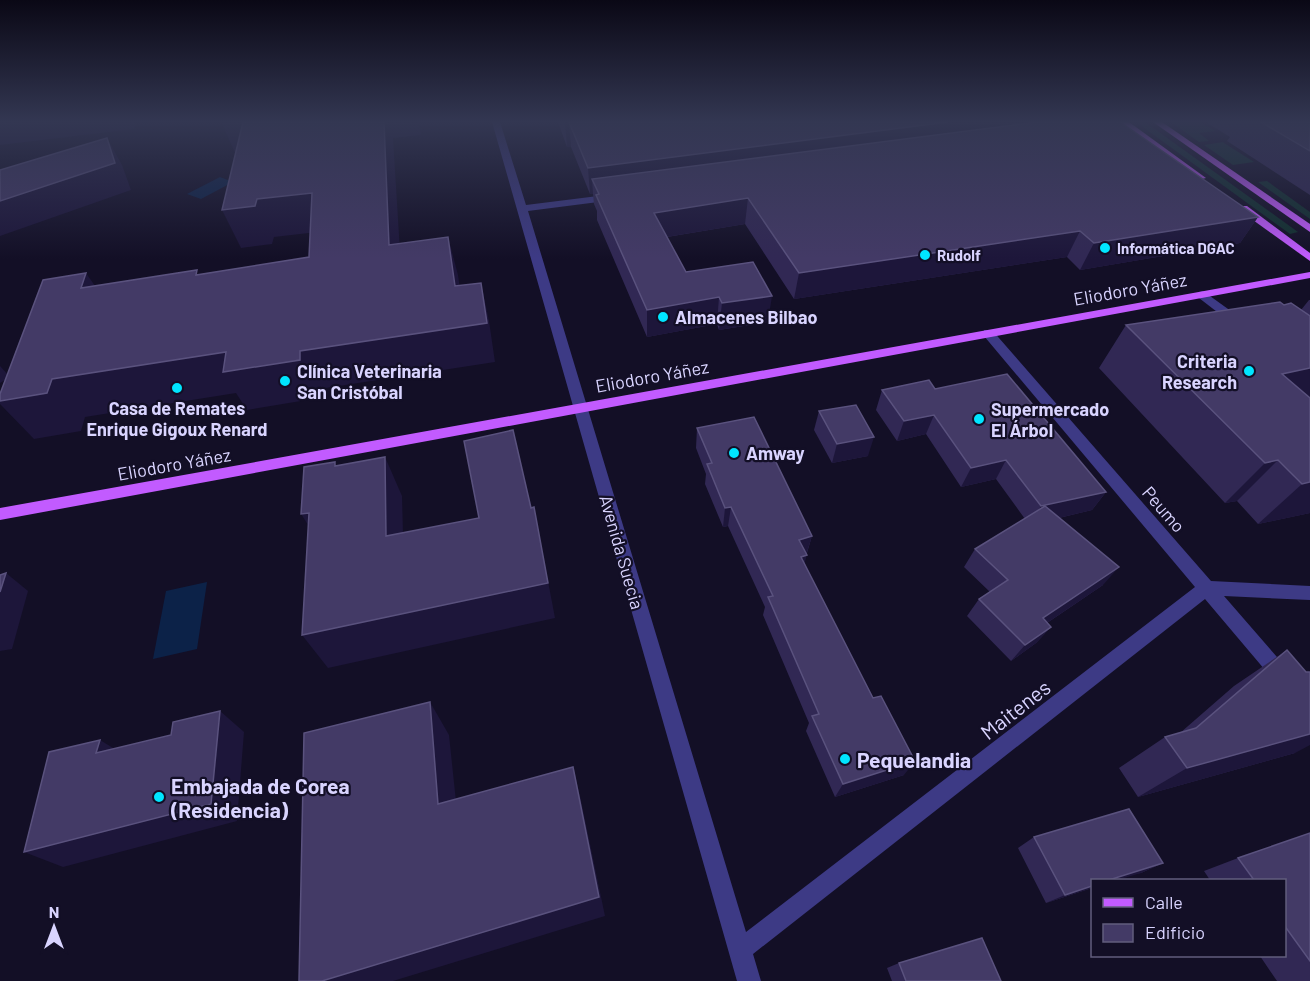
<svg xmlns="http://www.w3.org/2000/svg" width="1310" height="981" font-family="Barlow,sans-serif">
	<rect width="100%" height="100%" fill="#130f26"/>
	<g fill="#12302f">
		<path d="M1136 122H1145L1298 232 1290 234Z"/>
		<path d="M1171 122H1200L1215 131 1199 133 1209 141 1199 142Z"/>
		<path d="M1223 142 1224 143 1254 162 1233 165 1204 145Z"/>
		<path d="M1267 181 1310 212V219L1258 182Z"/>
	</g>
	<g fill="#0c2248">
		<path d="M220 177 233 182 201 199 187 194Z"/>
		<path d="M207 582 197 649 153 659 166 591Z"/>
	</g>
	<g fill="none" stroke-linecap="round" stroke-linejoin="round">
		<g fill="#3d3a85" fill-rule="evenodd">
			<path d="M492 122H500L526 205 614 194 619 197 614 200 528 211 746 932 1195 587 984 336V330H992L1211 581 1310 586V600L1224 596 1310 695V718L1303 715 1205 599 753 954 761 981H737Z"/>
			<path d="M1203 291 1242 319V325H1234L1199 298V292Z"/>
		</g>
		<g fill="#c25bff" fill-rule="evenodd">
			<path d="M1120 122H1129L1206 178 1198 180Z"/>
			<path d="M1153 122H1162L1310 224V232Z"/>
			<path d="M1239 206H1247L1310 253V261L1239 210Z"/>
			<path d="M1310 272V278L0 520V508Z"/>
		</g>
	</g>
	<g fill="#312854">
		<path d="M558 122H1120L1258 217 1240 243 1080 270 1067 257 794 299 745 224 667 237 686 272 768 322 719 330 717 324 647 337 597 220V211L594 204 593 194H590L571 147H567Z"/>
		<path d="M1206 122H1310V195L1227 141 1230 137Z"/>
		<path d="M1309 300H1310V513L1258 524 1237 501 1225 503 1099 368 1126 325 1284 305 1301 310Z"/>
		<path d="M935 389 1106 492 1092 510 1059 518 1103 585 1047 623 1051 627 1036 643 1011 661 967 616 979 599 990 592 964 567 975 549 1025 519 996 479 961 487 926 434 897 441 876 410 882 390Z"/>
		<path d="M819 411 868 456 832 463 814 430Z"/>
		<path d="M697 428 812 536 804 563 904 775 835 797 806 731 809 723 763 615 765 607 728 526 723 527 705 484 706 474 696 448Z"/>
		<path d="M1287 650 1295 753 1138 797 1119 768 1165 737 1180 733 1234 686Z"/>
		<path d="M1310 833V981H1277L1260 956H1284V880H1210L1204 871 1238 858Z"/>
		<path d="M1034 837 1163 863 1141 873 1092 880V888L1046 903 1018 848Z"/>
		<path d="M899 963 1001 981H892L887 968Z"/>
	</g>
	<g fill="#1d163a">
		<path d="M0 122H136L134 129 0 145Z"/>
		<path d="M221 122H246L237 157Z"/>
		<path d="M384 122H419L421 135 393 138 402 283 389 245Z"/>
		<path d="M565 122H569L571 147H567Z"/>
		<path d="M948 122H1087L592 179 593 194H590L588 168Z"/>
		<path d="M107 138 122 165 131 190 0 236V201Z"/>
		<path d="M312 193 326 231 274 237 272 244 241 248 222 210 257 199Z"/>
		<path d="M748 198 745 224 654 239V213Z"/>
		<path d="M1258 217 1240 243 1080 270 1094 243Z"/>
		<path d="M1080 231 1067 257 794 299 799 273Z"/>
		<path d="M448 237 458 275 465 325 455 286Z"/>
		<path d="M86 273 113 312 81 288Z"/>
		<path d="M481 283 489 321 495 362 319 389V398L247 410 236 393 85 417 81 431 34 439 0 404V401L52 379 226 352 300 351Z"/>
		<path d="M772 296 768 322 719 330 722 303Z"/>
		<path d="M719 297 717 324 647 337V310Z"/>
		<path d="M0 366 10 377 0 383Z"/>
		<path d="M1310 368V401L1282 374Z"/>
		<path d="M934 415 926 434 897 441 904 421Z"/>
		<path d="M874 437 868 456 832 463 837 444Z"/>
		<path d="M385 457 402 496 404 572 386 536Z"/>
		<path d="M1006 460 996 479 961 487 971 468Z"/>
		<path d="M1278 460 1237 501 1225 503 1265 463Z"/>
		<path d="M1310 482V513L1258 524 1302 484Z"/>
		<path d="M1106 492 1092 510 1029 525 1041 506Z"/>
		<path d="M534 507 555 618 328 668 302 635Z"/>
		<path d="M731 507 728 526 723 527 725 508Z"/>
		<path d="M309 513 325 551 301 514Z"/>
		<path d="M812 536 806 555 799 540Z"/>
		<path d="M807 555 801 574V557Z"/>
		<path d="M1119 567 1103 585 1029 635 1043 618Z"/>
		<path d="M6 573 28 591 12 649 0 651V592Z"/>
		<path d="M1051 627 1036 643 1011 661 1025 645Z"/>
		<path d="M430 702 449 735 459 830 438 804Z"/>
		<path d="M220 711 244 732 237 821 63 867 24 852Z"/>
		<path d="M1310 734V745L1295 753 1138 797 1187 768Z"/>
		<path d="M100 740 131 759 96 753Z"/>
		<path d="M915 761 904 775 835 797 843 784Z"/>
		<path d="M573 767 580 796 605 916 393 981H322Z"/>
		<path d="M1163 863 1141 873 1117 880H1109Z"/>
		<path d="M1092 886V888L1046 903 1065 895Z"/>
	</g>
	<g fill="#433a66" stroke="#5a527e" stroke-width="1.5">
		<path d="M243 122H384L389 245 448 237 455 286 481 283 487 323 300 351V360L223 372 226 352 52 379 47 393 0 401V394L43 280 86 273 81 288 197 270 196 275 309 257 312 193 257 199 255 206 222 210Z"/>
		<path d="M569 122H948L588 168Z"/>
		<path d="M1038 122H1120L1258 217 1094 243 1080 231 799 273 748 198 654 213 686 272 753 262 772 296 722 303 719 297 647 310 596 195 599 194 592 179Z"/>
		<path d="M1261 122H1310V151Z"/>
		<path d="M107 138 115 163 0 201V170Z"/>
		<path d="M1280 302 1284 305 1291 303 1310 316V368L1282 374 1310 398V482L1302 484 1278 460 1265 463 1126 325Z"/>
		<path d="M1007 374 1106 492 1041 506 1006 460 971 468 934 415 904 421 882 390 929 380 935 389Z"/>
		<path d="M856 405 874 437 837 444 819 411Z"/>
		<path d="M754 417 812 536 799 540 807 555 801 557 873 698 881 696 915 761 843 784 812 716 819 714 768 597 773 596 731 507 725 508 707 464 712 463 697 428Z"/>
		<path d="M513 430 531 508 534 507 548 583 302 635 309 513 301 514 304 467 335 462V466L385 457 386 536 479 518 464 441Z"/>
		<path d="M1045 506 1119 567 1043 618 1051 627 1025 645 979 599 1008 580 975 549Z"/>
		<path d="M6 573 0 592V575Z"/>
		<path d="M1287 650 1306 672H1310V734L1187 768 1165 737 1196 728Z"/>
		<path d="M430 702 438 804 573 767 599 897 322 981H299L304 733Z"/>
		<path d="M220 711 211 804 24 852 49 752 100 740 96 753 171 735 173 722Z"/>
		<path d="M1129 809 1163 863 1109 880H1092V886L1065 895 1034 837Z"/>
		<path d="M1310 833V961L1284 925V880H1254L1238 858Z"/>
		<path d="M982 938 1001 981H906L899 963Z"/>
	</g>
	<linearGradient id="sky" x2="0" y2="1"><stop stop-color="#0a0815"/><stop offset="0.47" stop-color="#333752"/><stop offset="1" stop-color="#333752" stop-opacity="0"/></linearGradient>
	<rect width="1310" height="259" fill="url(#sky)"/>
	<g fill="#00e5ff" stroke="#130f26" stroke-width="2">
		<circle cx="1105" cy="248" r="6"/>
		<circle cx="925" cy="255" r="6"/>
		<circle cx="663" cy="317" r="6"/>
		<circle cx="1249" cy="371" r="6"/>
		<circle cx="285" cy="381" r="6"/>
		<circle cx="177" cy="388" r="6"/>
		<circle cx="979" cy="419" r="6"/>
		<circle cx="734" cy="453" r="6"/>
		<circle cx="845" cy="759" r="6"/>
		<circle cx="159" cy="797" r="6"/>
	</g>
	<g text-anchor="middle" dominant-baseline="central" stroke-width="4.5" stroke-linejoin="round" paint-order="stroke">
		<g font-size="15" font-weight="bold" fill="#d9d4ff" stroke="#130f26" text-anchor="start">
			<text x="1117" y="248">Informática DGAC</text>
			<text x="937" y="255">Rudolf</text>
		</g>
		<g font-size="18" fill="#d9d4ff" stroke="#130f26">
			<text transform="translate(1130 289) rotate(-10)">Eliodoro Yáñez</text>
			<text transform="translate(652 376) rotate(-10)">Eliodoro Yáñez</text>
			<text transform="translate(174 464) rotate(-10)">Eliodoro Yáñez</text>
			<text transform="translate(1164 509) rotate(49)">Peumo</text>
			<text transform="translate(622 552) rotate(74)">Avenida Suecia</text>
		</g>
		<g font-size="18" font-weight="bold" fill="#d9d4ff" stroke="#130f26" text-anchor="start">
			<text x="675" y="317">Almacenes Bilbao</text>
			<text x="1237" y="361" text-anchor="end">Criteria<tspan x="1237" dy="21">Research</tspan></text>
			<text x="297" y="371">Clínica Veterinaria<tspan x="297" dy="21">San Cristóbal</tspan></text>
			<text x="177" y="408" text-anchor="middle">Casa de Remates<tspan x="177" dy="21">Enrique Gigoux Renard</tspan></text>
			<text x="991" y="409">Supermercado<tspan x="991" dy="21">El Árbol</tspan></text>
			<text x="746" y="453">Amway</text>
		</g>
		<g font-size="21" fill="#d9d4ff" stroke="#130f26">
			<text transform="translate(1015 709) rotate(-38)">Maitenes</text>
		</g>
		<g font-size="21" font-weight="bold" fill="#d9d4ff" stroke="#130f26" text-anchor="start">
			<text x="857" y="759">Pequelandia</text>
			<text x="171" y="785">Embajada de Corea<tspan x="171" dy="24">(Residencia)</tspan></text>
		</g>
	</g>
	<rect x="1091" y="879" width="195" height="78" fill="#130f26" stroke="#625e7d" stroke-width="1.5"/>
	<rect x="1103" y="898" width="30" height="9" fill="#c25bff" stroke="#625e7d" stroke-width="1.5"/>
	<text x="1145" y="909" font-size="18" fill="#d9d4ff">Calle</text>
	<rect x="1103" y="924" width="30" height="18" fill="#433a66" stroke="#625e7d" stroke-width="1.5"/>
	<text x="1145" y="939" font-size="18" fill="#d9d4ff">Edificio</text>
	<g transform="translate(54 927)" stroke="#130f26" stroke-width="4.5" paint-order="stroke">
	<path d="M0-4.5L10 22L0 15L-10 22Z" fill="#d9d4ff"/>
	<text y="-9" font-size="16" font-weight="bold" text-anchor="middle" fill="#d9d4ff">N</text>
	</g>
</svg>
